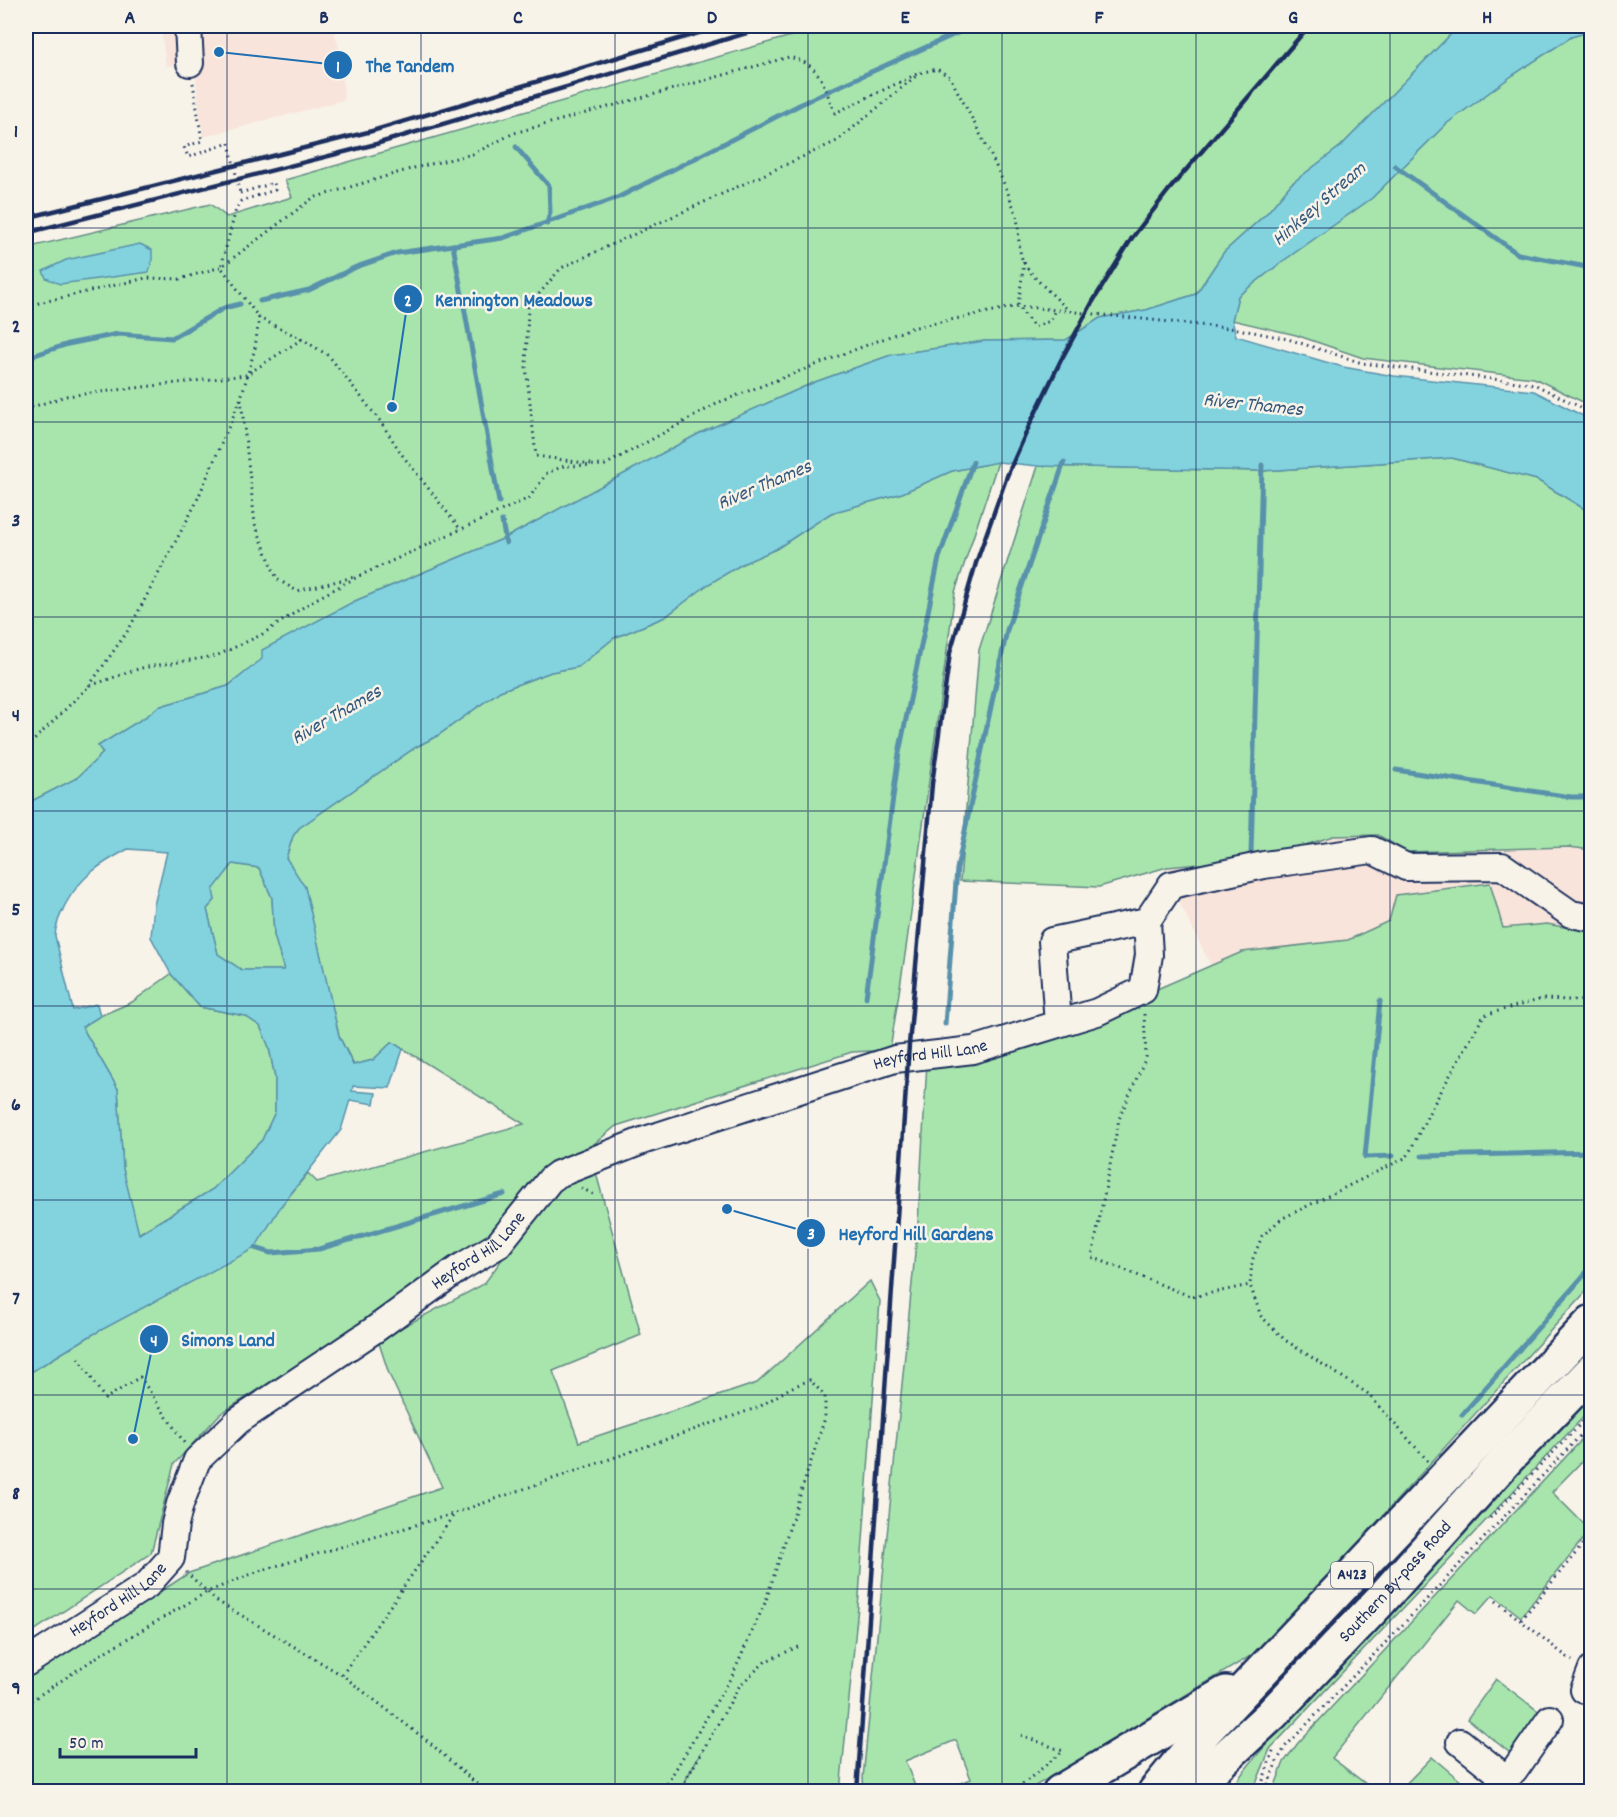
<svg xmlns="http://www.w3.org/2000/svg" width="1617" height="1817" font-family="Dekko,sans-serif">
	<rect width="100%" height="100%" fill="#f7f3e8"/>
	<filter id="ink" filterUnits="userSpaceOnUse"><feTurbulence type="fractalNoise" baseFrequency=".0167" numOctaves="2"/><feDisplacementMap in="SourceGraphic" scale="12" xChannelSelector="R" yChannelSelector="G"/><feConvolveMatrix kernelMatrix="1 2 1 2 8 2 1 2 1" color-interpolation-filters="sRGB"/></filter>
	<g filter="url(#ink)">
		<g fill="#f8e4da">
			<path d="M125 26H333L341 56 344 100 203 137 194 63 166 66 161 28 125 27Z"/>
			<path d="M1378 835 1407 852 1569 847 1591 850V932L1547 924 1502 928 1490 883 1389 921 1348 940 1242 952 1211 966 1171 885 1167 867 1233 861 1287 851 1333 836Z"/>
		</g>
		<g fill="#a8e5ac" stroke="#628a85" stroke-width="1.5">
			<path d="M826 26H1459L1341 146 1291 184 1268 212 1224 252 1196 294 1146 310 1100 318 1066 340 985 341 891 355 815 382 700 433 505 538 355 601 292 636 228 686 158 707 147 716 98 746 103 753 77 778 26 804V248L210 204 227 217 292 197 285 180Z"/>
			<path d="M1591 31V406L1534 378 1363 358 1296 335 1232 320 1238 296 1283 261 1372 198 1446 124 1513 75 1571 37Z"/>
			<path d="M1452 458 1537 480 1591 513V850L1569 847 1407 852 1378 835 1333 836 1287 851 1233 861 1167 867 1099 887 960 881 979 650 1038 466 1262 471Z"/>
			<path d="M998 462 955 592 906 948 890 1050 852 1052 616 1126 522 1203 494 1239 220 1414 174 1464 151 1553 26 1636V1375L90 1336 281 1206 308 1173 317 1182 524 1124 392 1042 373 1060 354 1065 339 1036 305 888 286 858 293 836 299 828 416 747 437 736 500 691 551 672 578 667 614 638 665 617 707 585 742 564 776 549 831 513 902 493 952 471Z"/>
			<path d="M233 864 259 868 272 898 274 935 284 970H242L218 954 207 909 215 900 212 890Z"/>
			<path d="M1490 883 1503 928 1547 924 1591 932V1286L1262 1649 1027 1791H940L971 1779 956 1740 905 1761 917 1791 864 1792 863 1778 918 1223 927 1062 1088 1019 1242 952 1348 940 1389 921 1396 895Z"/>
			<path d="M171 974 200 1007 245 1016 260 1026 269 1047 275 1078V1112L262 1140 213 1189 138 1234 123 1169 118 1089 82 1027 100 1016 132 1002Z"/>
			<path d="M594 1166 641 1335 553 1371 579 1442 757 1383 870 1281 880 1301 859 1596 840 1791H680L701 1752 679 1791 26 1792V1679L189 1573 442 1487 389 1374 378 1340 484 1284 559 1181Z"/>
			<path d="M1591 1390V1409L1270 1749 1253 1791 1229 1792C1263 1741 1310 1701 1351 1657 1431 1568 1511 1478 1591 1390Z"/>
			<path d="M1591 1430V1452L1552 1492 1590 1530 1521 1617 1493 1595 1476 1614 1459 1600 1332 1758 1375 1791H1273L1284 1762 1298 1743Z"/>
			<path d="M1496 1679 1542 1714 1514 1756 1467 1719Z"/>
			<path d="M1432 1757 1463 1783 1457 1791H1399Z"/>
		</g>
		<g fill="#83d3df" stroke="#5991ab" stroke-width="1.5" fill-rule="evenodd">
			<path d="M1459 26H1591L1592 31 1571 37 1513 75 1446 124 1372 198 1283 261 1238 296 1232 320 1236 336 1343 367 1394 376 1534 391 1591 420V513L1537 480 1452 458 1262 471 1038 466 998 462 952 471 902 493 831 513 776 549 742 564 707 585 665 617 614 638 578 667 551 672 500 691 437 736 416 747 299 828 293 836 286 858 305 887 339 1036 353 1065 373 1060 392 1042 403 1049 390 1088 353 1086 352 1091 376 1093 374 1104 350 1100 341 1130 281 1206 255 1248 90 1336 26 1375V804L77 778 103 753 98 746 147 716 158 707 228 686 262 659V650L355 601 505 538 700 433 815 382 891 355 985 341 1066 340 1100 318 1146 310 1196 294 1224 252 1268 212 1291 184 1341 146ZM128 849 167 852 154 905 151 937 171 974 200 1007 245 1016 260 1026 269 1047 275 1078V1112L262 1140 213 1189 139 1234 123 1169 118 1089 82 1027 100 1016 97 1004 73 1010 55 936C56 923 60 916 65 905 81 876 100 864 128 849ZM233 864 259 868 272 898 274 935 284 970H242L218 954 207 909 215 900 213 890Z"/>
			<path d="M140 244 152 250V261L149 272 60 284 46 278 43 271 66 260Z"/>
		</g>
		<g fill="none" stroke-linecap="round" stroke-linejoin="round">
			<g stroke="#5991ab" stroke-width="5">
				<path d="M516 147 549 186 550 212 547 224"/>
				<path d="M1395 166 1518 254 1592 268"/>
				<path d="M453 245 499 502"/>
				<path d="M260 301 309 290 356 267 397 253 503 238 619 197 813 98 973 26"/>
				<path d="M26 358 68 344 118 334 172 338 224 308 240 304"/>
				<path d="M502 521 506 543"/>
				<path d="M1396 770 1571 797H1592"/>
				<path d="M1251 854 1262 465"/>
				<path d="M866 997 899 753 939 558 973 462"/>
				<path d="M1380 1001 1365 1157 1393 1156"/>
				<path d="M945 1024 957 869 1007 630 1064 462"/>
				<path d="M1422 1156 1592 1152"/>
				<path d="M255 1248 271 1253 319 1249 504 1194"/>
				<path d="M1462 1415 1592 1266"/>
			</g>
			<defs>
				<g id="minor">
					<path d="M188 26 190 63"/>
					<path d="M1147 921 1171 885 1264 865 1372 850 1406 867 1502 866 1571 914 1592 918"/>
					<path id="s1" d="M26 1663 147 1585 171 1558 175 1524 180 1504 197 1460 238 1421 374 1330 458 1269 498 1245 550 1180 558 1174 642 1141 895 1059 973 1050 1097 1012 1143 990 1149 955 1147 921 1052 941 1058 1024"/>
					<path d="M1584 1690 1592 1669"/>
					<path d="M1460 1742 1504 1777 1494 1792"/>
					<path d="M1504 1777 1514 1771 1550 1719"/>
				</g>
				<g id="highway">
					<path d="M1060 1792 1226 1693"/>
					<path d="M1155 1792 1204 1732 1592 1322"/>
					<path id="s2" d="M1197 1792 1206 1775 1271 1715 1379 1602 1506 1460 1592 1371"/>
				</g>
			</defs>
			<use href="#minor" stroke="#1b2f5e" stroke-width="30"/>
			<use href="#highway" stroke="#1b2f5e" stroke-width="38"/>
			<g stroke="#1b2f5e" stroke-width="3" stroke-dasharray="1.5 4.5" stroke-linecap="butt">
				<path d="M193 83 202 141 184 147 188 157 229 143"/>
				<path d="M240 193 274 183 275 190 241 201 236 209 221 267 259 318 302 339 329 356 380 421 403 456 461 530"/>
				<path d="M1024 262 1018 306 1034 327 1050 321 1055 310"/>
				<path d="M26 306 146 278 180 279 221 267 313 198 414 168 473 154 514 133 789 57C823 65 822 84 835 113L919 73 937 69 950 77C973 121 998 165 1015 211 1021 227 1016 245 1023 261 1033 279 1053 294 1067 309"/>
				<path d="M241 399 255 524 277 579 297 591 354 577"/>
				<path d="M26 409 66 396 246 375 302 339"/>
				<path d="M591 464 536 456 526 367 528 307 561 268 837 141 916 76"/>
				<path d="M89 686 129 629 195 505 241 398 255 348 259 318"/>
				<path d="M26 748 89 686 141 668 216 656 261 635 314 600 359 576 529 498 547 473 564 466 605 465 720 402 911 328 1018 306 1238 329 1288 339 1362 363 1534 384 1592 413"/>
				<path d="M1144 1014 1146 1057 1119 1119 1092 1257 1192 1297 1250 1285"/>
				<path d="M581 1188 593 1194"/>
				<path d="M78 1358 105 1399 140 1377 185 1444"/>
				<path d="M1428 1461 1367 1393 1285 1340 1261 1316 1250 1285 1252 1261 1262 1236 1281 1219 1407 1157 1431 1109 1484 1015 1542 999 1592 1001"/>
				<path d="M1490 1518 1592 1412"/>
				<path d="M186 1572 217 1601 342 1675 430 1743 486 1792"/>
				<path d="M1496 1601 1572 1661"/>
				<path d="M1521 1620 1588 1538"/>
				<path d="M342 1675 455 1513 759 1407 790 1388 810 1380 825 1396V1418L765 1603 733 1674 662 1792"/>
				<path d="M26 1704 106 1651 207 1592 259 1571 453 1514"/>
				<path d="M1260 1789 1266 1790 1277 1761 1286 1746 1411 1616 1592 1423"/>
				<path d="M679 1792 740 1685 766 1661 800 1646"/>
				<path d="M1013 1792 1063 1751 1018 1734"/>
				<path d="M1259 1792 1274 1748"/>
			</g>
			<use href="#minor" stroke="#f7f3e8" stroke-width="26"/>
			<use href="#highway" stroke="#f7f3e8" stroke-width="33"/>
			<g stroke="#1b2f5e" stroke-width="4.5">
				<path d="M26 218 372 131 722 26"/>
				<path d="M26 233 376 144 770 26"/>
				<path d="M857 1792 909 1045 932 784 950 653 976 563 1007 476 1030 424 1061 360 1092 303 1132 238 1168 191 1309 26"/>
			</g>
			<path stroke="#1b2f5e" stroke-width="3" stroke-dasharray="1.5 4.5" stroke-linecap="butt" d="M229 143 240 193"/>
		</g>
	</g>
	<path fill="none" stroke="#1b2f5e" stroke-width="1.5" stroke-opacity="0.55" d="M227 26V1792M421 26V1792M615 26V1792M808 26V1792M1002 26V1792M1196 26V1792M1390 26V1792M26 228H1592M26 422H1592M26 617H1592M26 811H1592M26 1006H1592M26 1200H1592M26 1395H1592M26 1589H1592"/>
	<g text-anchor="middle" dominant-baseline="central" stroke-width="5" stroke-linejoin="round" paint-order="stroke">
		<rect fill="#f7f3e8" stroke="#5d6a87" stroke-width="1.5" x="1331" y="1562" width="42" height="26" rx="4.5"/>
		<g font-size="16" font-weight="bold" fill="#1b2f5e">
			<text x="1352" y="1575">A423</text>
		</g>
		<g font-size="18" fill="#1b2f5e" stroke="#f7f3e8">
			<text stroke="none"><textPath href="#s1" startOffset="1138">Heyford Hill Lane</textPath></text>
			<text stroke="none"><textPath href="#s1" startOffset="634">Heyford Hill Lane</textPath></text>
			<text stroke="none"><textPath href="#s2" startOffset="290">Southern By-pass Road</textPath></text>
			<text stroke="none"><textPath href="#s1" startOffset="112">Heyford Hill Lane</textPath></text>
		</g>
		<g font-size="20" font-style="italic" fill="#35587e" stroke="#f7f3e8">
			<text transform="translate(1320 205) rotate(-41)">Hinksey Stream</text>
			<text transform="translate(1253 406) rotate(6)">River Thames</text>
			<text transform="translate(765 486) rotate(-23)">River Thames</text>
			<text transform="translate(337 716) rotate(-30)">River Thames</text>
		</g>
	</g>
	<path fill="none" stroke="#1f6fb2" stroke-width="2" d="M219 52L338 65M392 407L408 299M727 1209L811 1233M133 1439L154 1339"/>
	<g fill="#1f6fb2" stroke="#f7f3e8" stroke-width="2">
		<circle cx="219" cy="52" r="6"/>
		<circle cx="392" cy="407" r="6"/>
		<circle cx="727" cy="1209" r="6"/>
		<circle cx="133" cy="1439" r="6"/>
		<circle cx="338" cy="65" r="15"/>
		<circle cx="408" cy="299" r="15"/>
		<circle cx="811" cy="1233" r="15"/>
		<circle cx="154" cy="1339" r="15"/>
	</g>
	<g font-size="18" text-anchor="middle" font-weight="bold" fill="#fff">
		<text x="338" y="72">1</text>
		<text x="408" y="306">2</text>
		<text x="811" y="1239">3</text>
		<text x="154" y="1346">4</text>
	</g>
	<g font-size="20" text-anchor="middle" font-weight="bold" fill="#1f6fb2" stroke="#f7f3e8" stroke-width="5" stroke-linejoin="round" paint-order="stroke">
		<text x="410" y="72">The Tandem</text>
		<text x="514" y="306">Kennington Meadows</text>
		<text x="916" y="1240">Heyford Hill Gardens</text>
		<text x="228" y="1346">Simons Land</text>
	</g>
	<rect width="1617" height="1817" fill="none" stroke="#f7f3e8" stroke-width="66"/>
	<path d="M60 1748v9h136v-9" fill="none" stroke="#1b2f5e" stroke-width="3"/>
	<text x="69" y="1748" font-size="18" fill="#1b2f5e" stroke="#f7f3e8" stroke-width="4.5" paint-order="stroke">50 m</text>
	<rect x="33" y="33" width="1551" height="1751" fill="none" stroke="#1b2f5e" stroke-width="2"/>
	<g font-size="20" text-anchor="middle" font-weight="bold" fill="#1b2f5e">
		<text x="130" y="23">A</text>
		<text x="324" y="23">B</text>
		<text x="518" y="23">C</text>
		<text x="712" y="23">D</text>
		<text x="905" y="23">E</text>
		<text x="1099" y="23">F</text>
		<text x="1293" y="23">G</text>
		<text x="1487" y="23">H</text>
		<text x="16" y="137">1</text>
		<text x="16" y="332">2</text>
		<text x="16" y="526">3</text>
		<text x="16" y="721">4</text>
		<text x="16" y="915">5</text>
		<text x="16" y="1110">6</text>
		<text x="16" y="1304">7</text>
		<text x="16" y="1499">8</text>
		<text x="16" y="1694">9</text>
	</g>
</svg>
